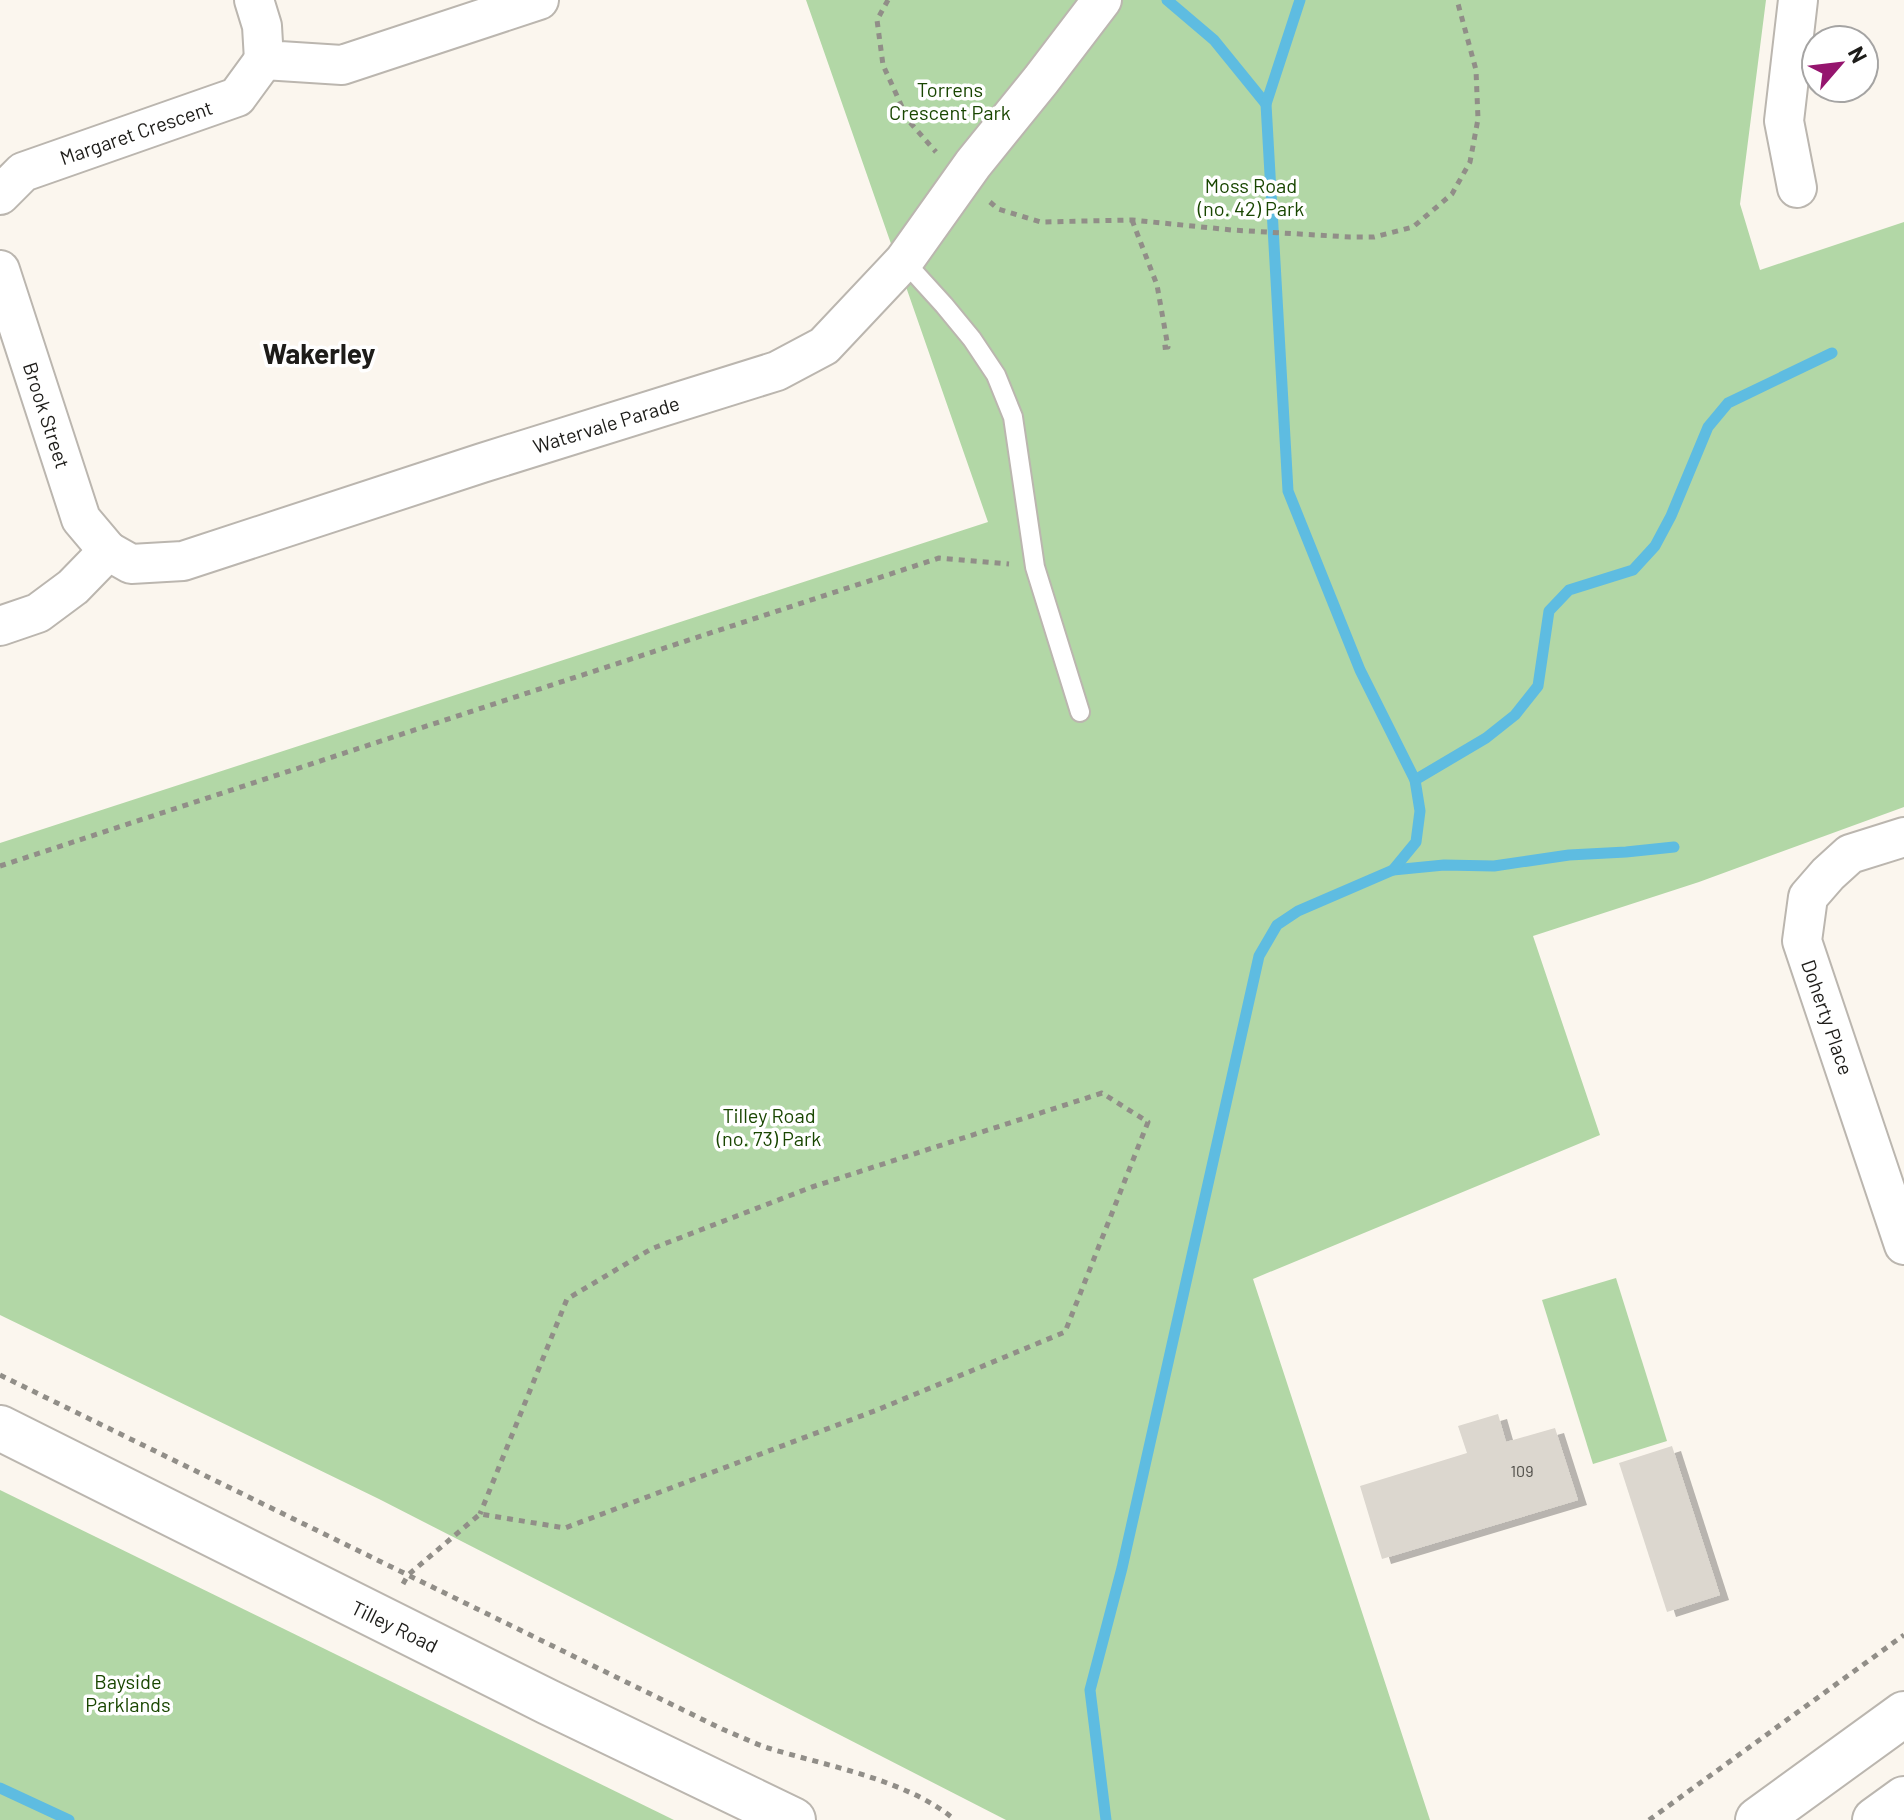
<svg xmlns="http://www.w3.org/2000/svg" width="1904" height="1820" font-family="Barlow,sans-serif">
	<defs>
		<filter id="shadow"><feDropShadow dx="9" dy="5" stdDeviation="0" flood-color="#0004"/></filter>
	</defs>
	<rect width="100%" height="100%" fill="#fbf6ee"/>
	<g fill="#b2d7a6">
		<path d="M806 0H1766L1740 204 1760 270 1904 222V807L1699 882 1533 936 1600 1135 1253 1279 1430 1820H1006L379 1499 0 1315V843L988 522Z"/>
		<path d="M1616 1278 1667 1441 1593 1464 1542 1300Z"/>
		<path d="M0 1490 674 1820H0Z"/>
	</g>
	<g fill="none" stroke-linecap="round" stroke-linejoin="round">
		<g stroke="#5ebce1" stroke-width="11">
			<path d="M1167 0 1214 40 1266 104"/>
			<path d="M1415 780 1486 738 1515 715 1538 686 1549 611 1569 590 1633 570 1655 546 1671 516 1708 427 1728 403 1832 353"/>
			<path d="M1393 870 1444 865 1494 866 1569 855 1626 852 1674 847"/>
			<path d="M0 1788 69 1820"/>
			<path d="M1106 1820 1090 1690 1122 1568 1259 956 1277 925 1298 911 1393 870 1416 842 1420 811 1415 780 1360 670 1288 491 1266 104 1300 0"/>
		</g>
	</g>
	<g fill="#dcd7cf" filter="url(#shadow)">
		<path d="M1498 1414 1506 1442 1555 1428 1578 1500 1382 1559 1360 1486 1467 1453 1458 1426Z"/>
		<path d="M1672 1446 1720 1595 1667 1612 1619 1463Z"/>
	</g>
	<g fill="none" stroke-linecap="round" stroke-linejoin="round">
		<defs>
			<path id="service" d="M904 261 944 305 972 339 996 375 1013 417 1035 567 1080 712"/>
			<g id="minor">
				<path d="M254 0 262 26 264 60 342 65 539 0"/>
				<path d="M1797 188 1784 121 1798 0"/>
				<path d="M0 195 23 172 237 97 264 60"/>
				<path d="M0 270 81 519 108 551"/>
				<path d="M0 626 38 613 73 587 108 551 131 564 183 561 482 463 777 371 824 346 904 261 973 164 1041 80 1102 0"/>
				<path d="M1904 837 1850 854 1828 874 1808 897 1802 941 1904 1245"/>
			</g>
			<path id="secondary" d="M0 1428 548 1702 793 1820"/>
			<g id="primary">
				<path d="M1758 1820 1904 1714"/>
				<path d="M1875 1820 1904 1799"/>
			</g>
		</defs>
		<use href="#service" stroke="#bbb6af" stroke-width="22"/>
		<use href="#minor" stroke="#bbb6af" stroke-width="42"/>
		<use href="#secondary" stroke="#bbb6af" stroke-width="48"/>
		<use href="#primary" stroke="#bbb6af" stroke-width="48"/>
		<g stroke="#918e88" stroke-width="5" stroke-dasharray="6 6" stroke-linecap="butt">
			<path d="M888 0 877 20 883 65 908 120 936 152"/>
			<path d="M990 202 998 209 1041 222 1132 220 1232 230 1350 237H1374L1413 227 1452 194 1470 162 1478 119 1476 70 1457 0"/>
			<path d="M1132 220 1157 285 1168 347 1159 348"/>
			<path d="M0 866 939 558 1009 564"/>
			<path d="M0 1375 722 1729C737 1735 753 1743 768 1748 827 1766 908 1780 955 1820"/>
			<path d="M403 1584 408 1575 480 1514 565 1528 877 1410 1065 1332 1148 1122 1102 1093 812 1187 651 1249 567 1299 480 1514"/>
			<path d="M1649 1820 1904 1635"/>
		</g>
		<use href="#service" stroke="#fff" stroke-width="18"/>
		<use href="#minor" stroke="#fff" stroke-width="38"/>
		<use href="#secondary" stroke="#fff" stroke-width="44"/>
		<use href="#primary" stroke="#fff" stroke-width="44"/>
	</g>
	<g text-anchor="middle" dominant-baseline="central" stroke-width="7" stroke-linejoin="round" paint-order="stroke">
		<g font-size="16" fill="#4d4b46">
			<text x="1522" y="1470">109</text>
		</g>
		<g font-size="20" fill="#194601" stroke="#fff">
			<text x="950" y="89">Torrens<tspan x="950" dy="23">Crescent Park</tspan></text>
			<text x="1251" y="185">Moss Road<tspan x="1251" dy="23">(no. 42) Park</tspan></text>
			<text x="769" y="1115">Tilley Road<tspan x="769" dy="23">(no. 73) Park</tspan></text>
			<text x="128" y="1681">Bayside<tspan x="128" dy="23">Parklands</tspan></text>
		</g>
		<g font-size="20" fill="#1d1c19" stroke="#fff">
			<text transform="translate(136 132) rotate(-19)">Margaret Crescent</text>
			<text transform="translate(47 415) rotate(72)">Brook Street</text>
			<text transform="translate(606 424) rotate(-17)">Watervale Parade</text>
			<text transform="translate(1828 1017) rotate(71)">Doherty Place</text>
			<text transform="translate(395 1626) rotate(26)">Tilley Road</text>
		</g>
		<g font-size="28" font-weight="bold" fill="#1d1c19" stroke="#fff">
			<text x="319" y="353">Wakerley</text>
		</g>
	</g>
	<g transform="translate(1840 64) rotate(62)"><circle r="38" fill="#ffffff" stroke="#a5a4a3" stroke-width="2"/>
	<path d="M0-6L14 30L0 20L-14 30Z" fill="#95156e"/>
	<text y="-12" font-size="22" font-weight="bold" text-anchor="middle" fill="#1d1c19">N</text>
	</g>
</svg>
